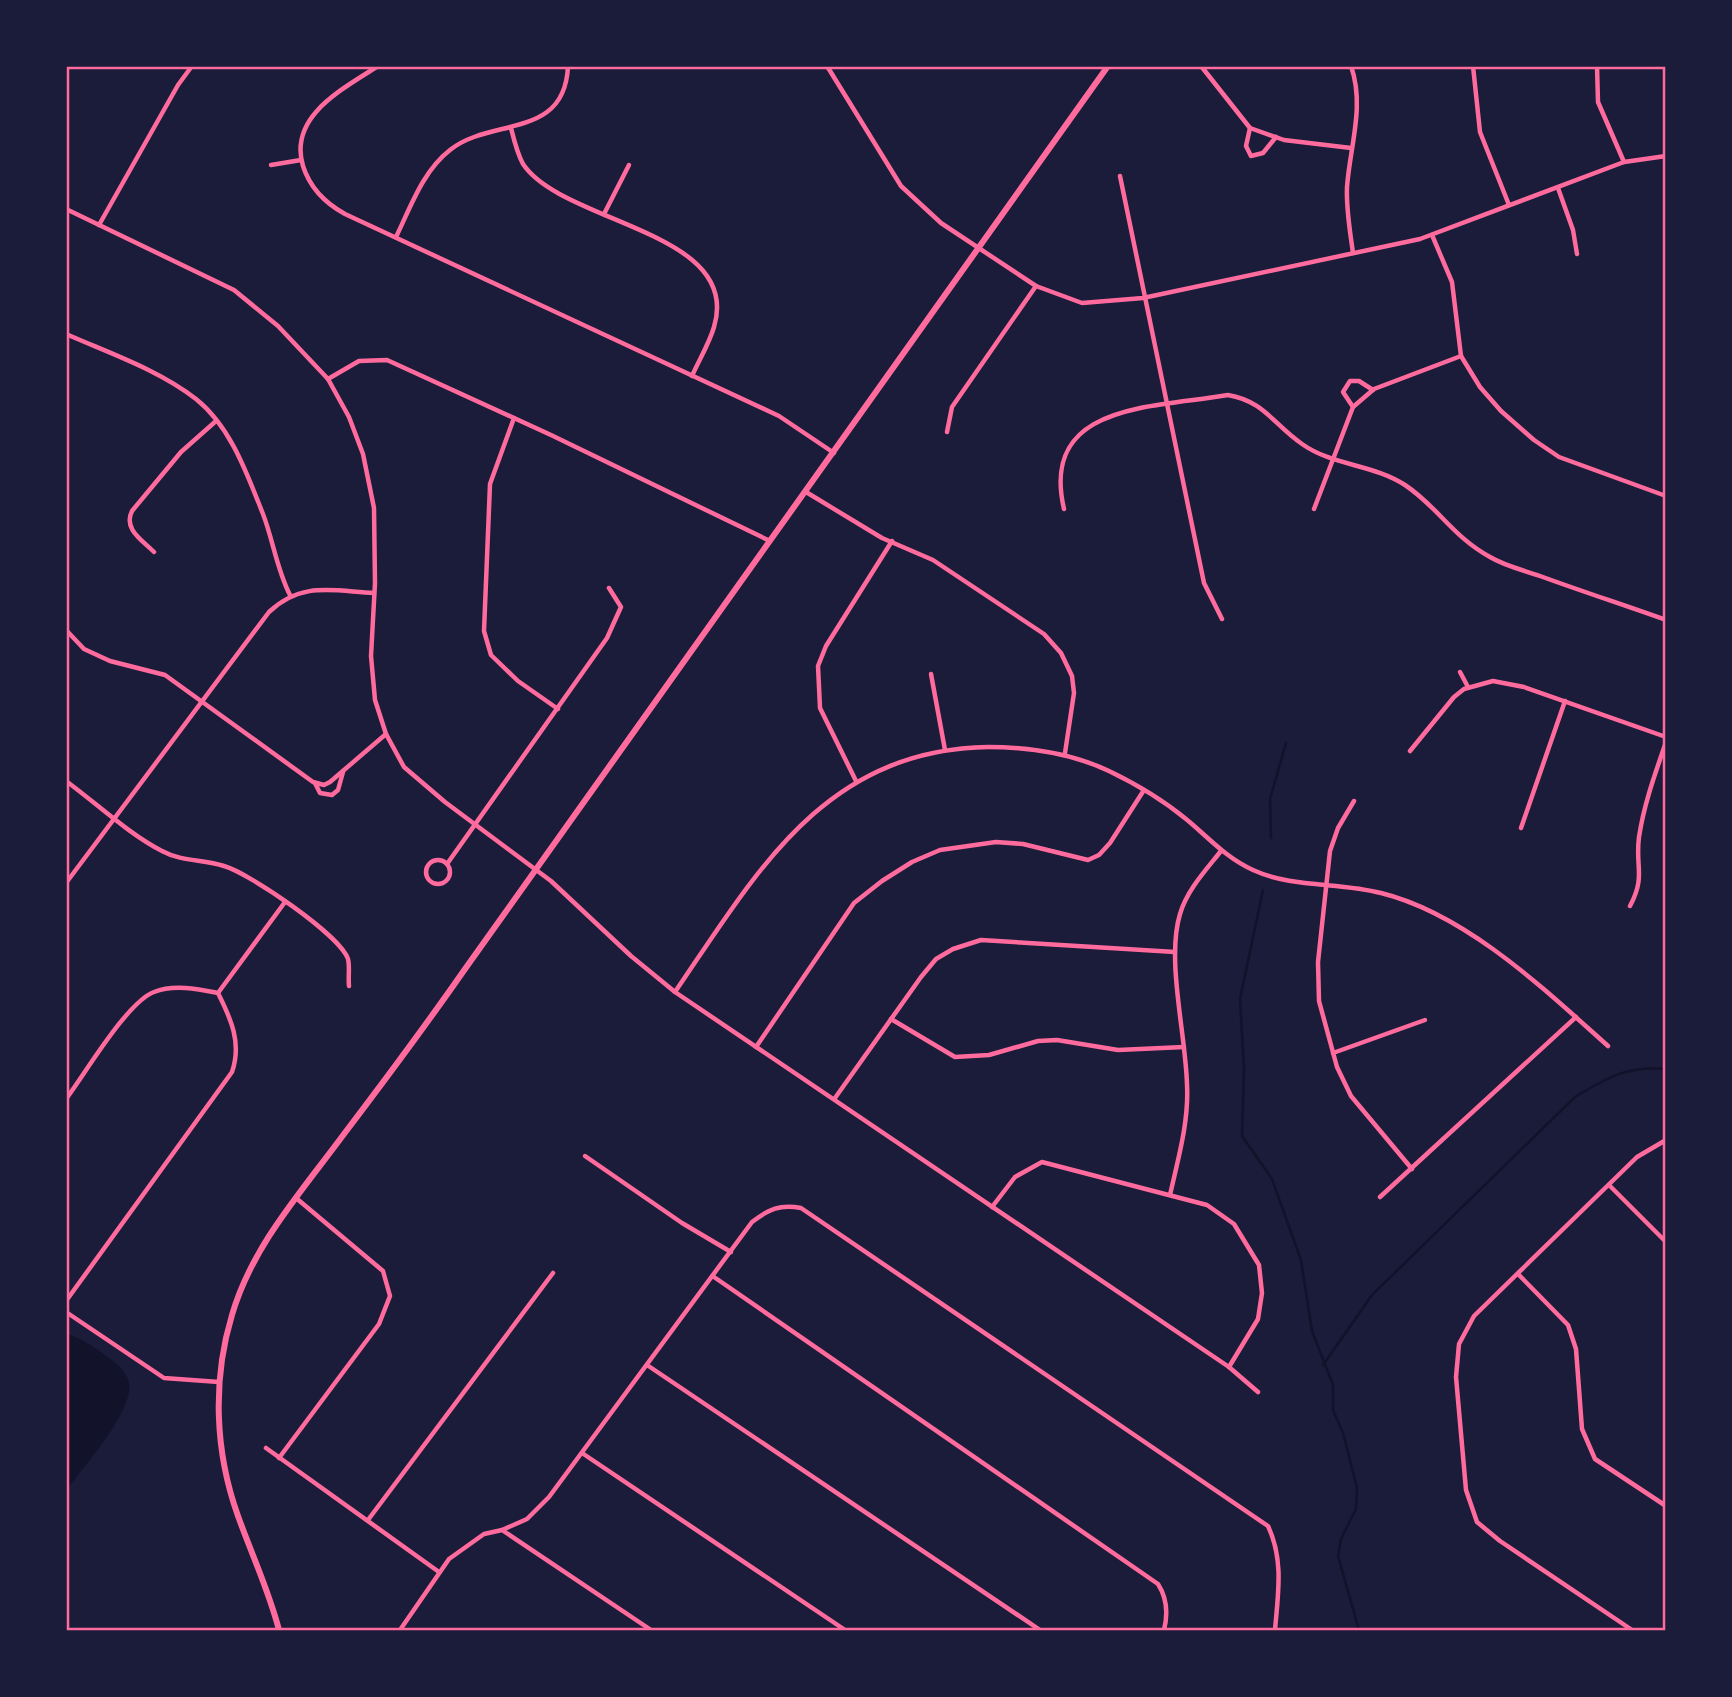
<svg xmlns="http://www.w3.org/2000/svg" width="1732" height="1697" font-family="Ubuntu,sans-serif">
	<rect width="100%" height="100%" fill="#1b1b3a"/>
	<path fill="#12122b" d="M67 1334C80 1338 93 1346 105 1355 115 1362 126 1370 129 1383 134 1411 83 1467 67 1490Z"/>
	<g fill="none" stroke-linecap="round" stroke-linejoin="round">
		<g stroke="#12122b" stroke-width="2.5">
			<path d="M1271 838 1270 799 1286 743"/>
			<path d="M1263 890 1240 999 1244 1069 1242 1136 1272 1179 1301 1260 1312 1331 1333 1385V1410L1343 1433 1357 1488 1356 1509 1341 1539 1338 1556 1359 1630"/>
			<path d="M1323 1365 1372 1295 1575 1097C1608 1077 1626 1066 1666 1069"/>
		</g>
		<g stroke="#ff6b9d" stroke-width="4.5">
			<path d="M378 66C343 89 288 116 303 166 310 188 325 203 345 214L779 416 834 453"/>
			<path d="M827 66 901 186 941 223 1036 286 1082 303 1143 298 1420 239 1624 162 1666 156"/>
			<path d="M1201 66 1250 128 1284 140 1351 148"/>
			<path d="M1351 66C1365 106 1350 146 1347 187 1346 209 1350 231 1353 253"/>
			<path d="M1473 66 1480 132 1509 205"/>
			<path d="M1597 66 1598 102 1624 162"/>
			<path d="M511 128C514 140 517 153 523 164 563 224 743 231 714 327 709 344 699 360 692 376"/>
			<path d="M1250 128 1246 146 1251 156 1263 153 1276 137"/>
			<path d="M271 165 301 160"/>
			<path d="M1120 176 1204 583 1222 619"/>
			<path d="M1558 188 1573 230 1577 254"/>
			<path d="M66 209 234 290 278 326 328 379 349 417 363 454 374 508 375 583 371 656 375 700 386 734 404 767 445 802 551 881 631 956 675 992 1229 1367 1258 1392"/>
			<path d="M604 214 629 165"/>
			<path d="M99 225 178 85 192 66"/>
			<path d="M1432 235 1452 282 1461 356 1480 387 1501 411 1534 440 1559 457 1666 496"/>
			<path d="M396 237C411 206 423 171 450 150 491 117 565 140 568 66"/>
			<path d="M66 334C109 353 159 370 196 399 231 427 247 474 263 514 273 540 277 570 290 595"/>
			<path d="M328 379 359 361 387 360 551 435 770 541"/>
			<path d="M1353 407 1343 392 1350 381H1359L1373 390"/>
			<path d="M514 418 490 484 484 631 491 655 518 681 558 709"/>
			<path d="M947 432 952 407 1036 286"/>
			<path d="M806 492 882 538 933 560 1044 634 1061 653 1072 676 1074 693 1065 753"/>
			<path d="M1064 509C1039 402 1156 408 1228 395 1264 401 1274 425 1302 444 1333 466 1373 464 1405 485 1438 507 1452 536 1490 557 1505 566 1523 570 1540 576 1581 591 1624 605 1666 620"/>
			<path d="M1314 509 1353 407 1374 389 1461 356"/>
			<path d="M154 552C142 540 123 529 132 511L181 452 216 421"/>
			<path d="M66 630 84 649 110 661 165 675 313 782 324 785 330 782 386 734"/>
			<path d="M1460 672 1468 687"/>
			<path d="M931 674 945 750"/>
			<path d="M1410 751 1454 697 1464 689 1493 681 1524 687 1666 737"/>
			<path d="M66 781C96 803 130 835 162 851 182 862 203 859 224 866 249 873 340 935 348 959 350 966 348 978 349 986"/>
			<path d="M856 781 820 708 818 666 826 646 892 541"/>
			<path d="M315 783 320 793 332 795 338 790 343 772"/>
			<path d="M1354 801 1338 828 1330 851 1318 962 1319 1001 1337 1067 1351 1096 1412 1169"/>
			<path d="M1521 828 1565 701"/>
			<circle cx="438" cy="872" r="12"/>
			<path d="M447 864 607 638 621 607 609 588"/>
			<path d="M66 883 269 612C302 581 333 591 374 593"/>
			<path d="M1630 906C1646 876 1635 867 1639 837 1644 804 1655 774 1666 742"/>
			<path d="M675 992C757 872 824 750 988 747 1031 747 1071 753 1109 771 1136 784 1163 800 1186 819 1208 837 1226 858 1253 870 1292 888 1339 882 1381 893 1466 914 1544 989 1608 1046"/>
			<path d="M891 1019 955 1057 989 1055 1038 1041 1057 1040 1118 1050 1184 1047"/>
			<path d="M756 1047 854 903 882 881 912 862 940 850 996 842 1023 844 1088 860 1099 855 1110 843 1144 790"/>
			<path d="M1333 1053 1425 1020"/>
			<path d="M835 1098 921 977 936 959 953 949 981 940 1175 952"/>
			<path d="M66 1099C85 1074 127 1002 154 992 174 984 198 989 218 993L285 902"/>
			<path d="M585 1156 682 1223 731 1252"/>
			<path d="M1610 1186 1666 1242"/>
			<path d="M1170 1195C1178 1159 1189 1122 1187 1085 1186 1035 1166 960 1180 914 1187 890 1206 870 1221 851"/>
			<path d="M1380 1197 1576 1017"/>
			<path d="M992 1207 1015 1177 1042 1162 1207 1205 1234 1224 1259 1265 1262 1293 1258 1319 1229 1367"/>
			<path d="M1519 1275 1568 1325 1576 1349 1582 1429 1595 1459 1666 1506"/>
			<path d="M714 1277 1158 1584C1167 1598 1168 1614 1164 1630"/>
			<path d="M66 1301 232 1072C242 1043 231 1019 218 993"/>
			<path d="M66 1312 164 1378 219 1382"/>
			<path d="M647 1365 1040 1630"/>
			<path d="M266 1448 439 1572"/>
			<path d="M582 1453 845 1630"/>
			<path d="M279 1458 379 1324 390 1296 383 1271 296 1198"/>
			<path d="M368 1520 553 1273"/>
			<path d="M502 1530 651 1630"/>
			<path d="M400 1630 449 1559 484 1534 502 1530 527 1519 549 1497 752 1222C769 1209 780 1204 801 1208L1268 1526C1284 1560 1278 1594 1275 1630"/>
			<path d="M1632 1630 1500 1541 1477 1522 1466 1490 1456 1377 1459 1344 1474 1316 1637 1157 1666 1140"/>
		</g>
		<path stroke="#ff6b9d" stroke-width="6" d="M279 1630C269 1591 252 1555 238 1516 215 1452 212 1381 232 1315 252 1246 302 1191 344 1134 385 1080 426 1025 465 969 680 669 894 368 1108 66"/>
	</g>
	<rect width="1732" height="1697" fill="none" stroke="#1b1b3a" stroke-width="136"/>
	<rect x="68" y="68" width="1596" height="1561" fill="none" stroke="#ff6b9d" stroke-width="2.5"/>
</svg>
